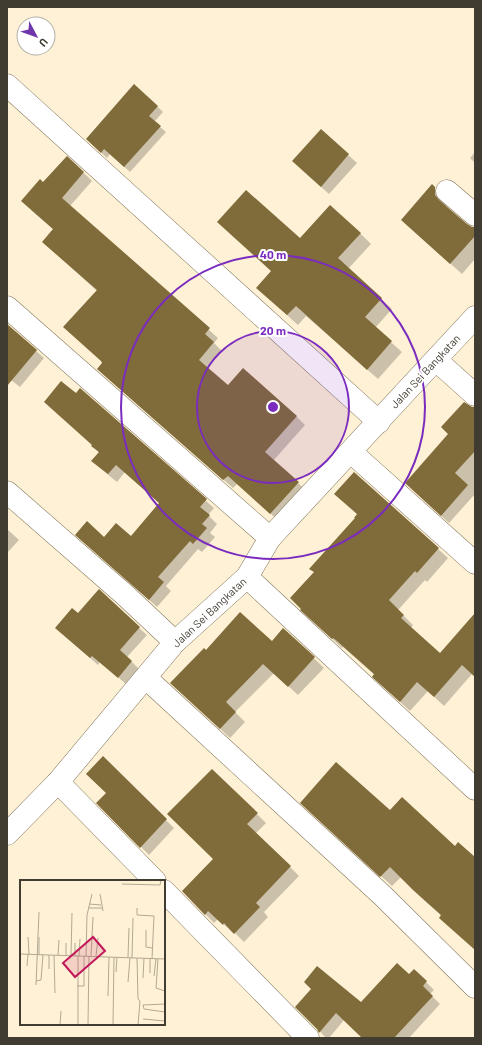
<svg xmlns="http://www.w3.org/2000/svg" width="482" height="1045" font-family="Barlow,sans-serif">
	<rect width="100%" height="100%" fill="#fef1d5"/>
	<g fill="#0003">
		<path d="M157 106 163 112 154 122 166 132 130 172 110 154 107 158 93 145Z"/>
		<path d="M321 130 357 163 329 194 301 169Z"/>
		<path d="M475 152V163L470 158Z"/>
		<path d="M84 173 92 181 70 206 218 338 214 343 222 351 207 368 228 386 296 416 305 425 273 461 307 491 280 522 237 484 233 488 107 378 98 369 103 363 97 291 52 250 54 230 31 210 44 183Z"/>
		<path d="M432 186 446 199V207L467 226 475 228V259L462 274 413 230Z"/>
		<path d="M360 233 371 244 348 269 392 309 375 328 402 352 378 379 306 316 298 325 268 298 300 240Z"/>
		<path d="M7 331 36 351 44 358 20 387 7 377Z"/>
		<path d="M81 390 214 508 208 515 217 524 210 533 215 537 202 552 198 549 166 586 171 591 157 607 85 543 104 538H131L160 503 125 472 117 482 101 469 93 461 99 453 93 446V445L45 402 76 395Z"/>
		<path d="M466 405 475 408V494L449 523 414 491 449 435Z"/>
		<path d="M354 473 448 558 427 582 425 580 398 610 413 625 411 628 440 654 475 615V677L472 674 444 706 428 691 410 711 383 686 375 675 343 647 342 648 311 619 315 573 358 515Z"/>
		<path d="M7 529 19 540 7 553Z"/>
		<path d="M56 628H139L147 635 127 657 139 669 126 684 100 662 98 665Z"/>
		<path d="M284 629 324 668 298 695 274 673 235 712 245 722 230 738 181 692 206 651 272 642Z"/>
		<path d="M103 758 174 828 149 855 98 803 107 793Z"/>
		<path d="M212 770 266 823 256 833 299 876 264 912 268 917 244 942 234 932 233 933 218 919 214 923 183 891 214 859Z"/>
		<path d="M390 811 475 859V949L442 916 425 901 401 877 392 886 312 814Z"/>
		<path d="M414 970 434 990 430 994 440 1004 409 1038H363L344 1020 329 1038H326L297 1007 361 1003 409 975Z"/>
	</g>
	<g fill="#806b3a">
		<path d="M134 84 158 106 149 116 161 126 124 167 104 149 101 153 86 139Z"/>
		<path d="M321 129 349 154 321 187 292 161Z"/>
		<path d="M67 156 84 172 62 198 210 328 205 334 214 342 199 360 228 385 243 368 297 416 265 452 299 482 270 514 228 476 223 480 97 369 102 363 101 361 63 327 97 290 42 242 53 229 21 201 40 179 43 182Z"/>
		<path d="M432 184 435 187V195L439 200 467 224 472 227H475V236L450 264 401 220Z"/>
		<path d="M246 190 300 238 330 205 361 233 338 258 382 298 365 317 392 341 367 370 296 306 287 315 256 288 271 271 217 222Z"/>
		<path d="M7 324 37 350 7 386Z"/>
		<path d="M61 381 76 393 80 388 207 499 200 507 210 515 202 524 207 528 193 544 190 541 158 577 164 582 149 600 75 535 87 521 104 537 116 523 131 536 159 503 116 465 108 474 91 461 99 452 91 446 92 445 44 402Z"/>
		<path d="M464 402 472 407H475V451L455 473 468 485 441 516 405 483 448 434 441 427Z"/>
		<path d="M354 472 439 548 417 573 415 571 389 600 404 615 401 618 440 653 475 613V677L462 665 434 697 417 682 400 702 372 677 374 674 337 641 333 638 332 639 300 610 301 609 290 598 314 572 309 569 355 518H354L357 514 334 494Z"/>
		<path d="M99 589 140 627 120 650 132 661 118 678 92 656 90 658 55 628 72 608 78 613Z"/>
		<path d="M240 612 272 641 283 628 315 657 288 687 263 664 226 702 236 712 220 729 170 683 204 648 206 650Z"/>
		<path d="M103 756 167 819 140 848 96 803 106 793 86 774Z"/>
		<path d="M336 762 390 810 402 797 455 846 458 842 475 857V950L439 918 441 915 413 890 390 867 380 877 300 803Z"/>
		<path d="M212 769 258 813 247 824 291 866 256 903 260 907 234 934 224 923 223 925 208 911 205 915 182 891 213 859 167 814Z"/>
		<path d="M397 963 409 974 414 969 427 981 423 986 433 996 394 1038H362L336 1013 319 1033 317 1029 295 1007 311 989 304 982 317 966 361 1002Z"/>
	</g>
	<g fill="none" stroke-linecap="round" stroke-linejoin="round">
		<defs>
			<g id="minor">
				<path d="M7 85 379 422"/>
				<path d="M447 191 475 215"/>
				<path d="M7 307 270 538"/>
				<path d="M436 360 475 395"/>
				<path d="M351 452 475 563"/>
				<path d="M7 492 125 595 175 642"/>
				<path d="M247 577 475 789"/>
				<path d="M146 678 383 896 475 987"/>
				<path d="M58 782 155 881"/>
				<path d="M7 834 58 782 175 642 247 577 270 538 475 317"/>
				<path d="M164 891 308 1038"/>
			</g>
		</defs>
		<use href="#minor" stroke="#80755c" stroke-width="23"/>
		<use href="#minor" stroke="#fff" stroke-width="22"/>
	</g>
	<circle cx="273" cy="407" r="76" fill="#7b2cbf" fill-opacity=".12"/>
	<g fill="none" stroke="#7b2cbf" stroke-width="2">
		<circle cx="273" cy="407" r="76"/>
		<circle cx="273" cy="407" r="152"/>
	</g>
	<g text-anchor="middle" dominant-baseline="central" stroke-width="4" stroke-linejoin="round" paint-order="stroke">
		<g font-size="11" fill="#413c31" stroke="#fff">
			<text transform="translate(425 371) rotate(-47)">Jalan Sei Bangkatan</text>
			<text transform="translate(209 612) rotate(-43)">Jalan Sei Bangkatan</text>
		</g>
	</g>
	<g transform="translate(20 880)">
		<rect width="145" height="145" fill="#fef1d5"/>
		<path fill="none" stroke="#b2a993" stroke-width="1" d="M102 4 140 5 141 0M80 14 83 31M69 24 81 25M69 28H82M117 28V35L134 36 132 79M126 50V67L132 68M8 57 9 74M19 57V75M0 74 145 79M34 75 35 113M38 75 39 60M46 76V63M51 76 52 33M55 76V63M59 76 60 59M66 76 67 35 72 14M71 76 73 37M76 76 78 58M108 77 109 48M112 78 113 38M117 78 118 119 120 121 118 145M138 79 136 108 145 111M7 86 8 74M29 89V75M96 92 97 77M130 93V78M134 96 136 79M123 98 124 78M16 101 21 100 23 75M108 102 110 78M16 105 19 32M57 106H64V76M88 116 89 77M145 124 123 125 124 129 145 132M123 139 145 141M40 145 41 131M58 145V76M68 145 69 76M93 145 94 77"/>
		<path fill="#c2185b" fill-opacity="0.15" stroke="#c2185b" stroke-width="2" d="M73 57 85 71 55 97 43 83Z"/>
		<rect width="145" height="145" fill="none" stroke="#413c31" stroke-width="2"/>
	</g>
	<circle cx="273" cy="407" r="6" fill="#7b2cbf" stroke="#fff" stroke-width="2"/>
	<g font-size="12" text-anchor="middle" font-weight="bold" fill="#7b2cbf" stroke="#fff" stroke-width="4" stroke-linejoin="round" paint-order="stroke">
		<text x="273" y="259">40 m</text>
		<text x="273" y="335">20 m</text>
	</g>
	<rect width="482" height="1045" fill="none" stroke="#413c31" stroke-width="16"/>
	<g transform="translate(36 36) rotate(131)"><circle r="19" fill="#ffffff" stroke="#b3b1ad"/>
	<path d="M0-3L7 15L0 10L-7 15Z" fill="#6f35ab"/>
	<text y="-6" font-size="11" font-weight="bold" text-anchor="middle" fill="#413c31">U</text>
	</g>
</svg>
